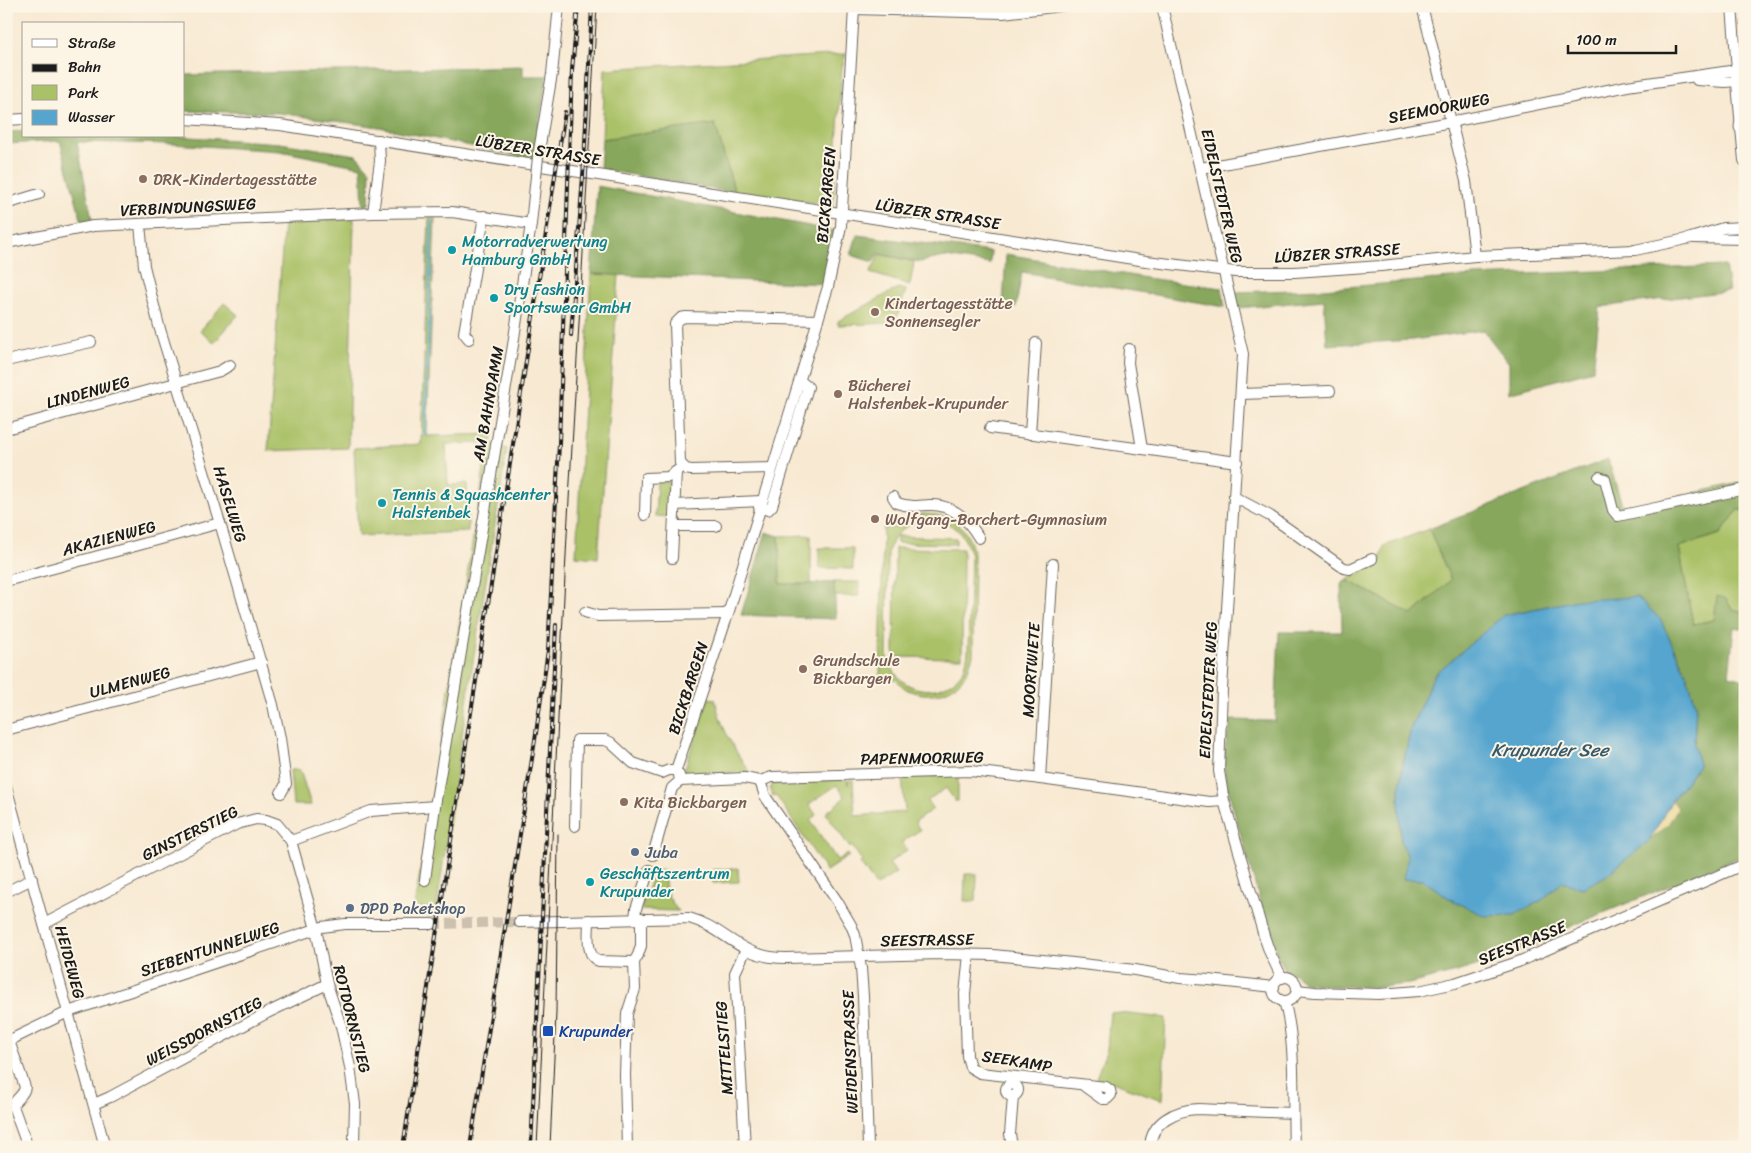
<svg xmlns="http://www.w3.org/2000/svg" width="1751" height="1153" font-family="Sriracha,sans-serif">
	<rect width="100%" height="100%" fill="#fcf5e5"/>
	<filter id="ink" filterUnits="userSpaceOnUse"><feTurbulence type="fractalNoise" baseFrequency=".02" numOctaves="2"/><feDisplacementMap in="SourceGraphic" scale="10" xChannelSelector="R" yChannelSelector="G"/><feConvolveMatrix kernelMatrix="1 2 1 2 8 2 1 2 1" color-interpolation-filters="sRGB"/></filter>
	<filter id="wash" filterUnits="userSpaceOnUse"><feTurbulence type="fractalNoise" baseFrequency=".0096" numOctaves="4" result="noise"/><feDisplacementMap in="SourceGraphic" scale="20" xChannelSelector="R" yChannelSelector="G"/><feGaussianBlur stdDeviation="1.12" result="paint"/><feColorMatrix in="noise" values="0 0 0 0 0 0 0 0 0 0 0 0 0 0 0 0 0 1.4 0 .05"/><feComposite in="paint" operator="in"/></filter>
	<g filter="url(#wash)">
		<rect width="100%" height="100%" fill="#f8e9d2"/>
		<g fill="#aac167" stroke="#636e42" fill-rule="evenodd">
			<path d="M846 54 842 67 833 205 735 193 715 124 602 139 605 69Z"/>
			<path d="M429 217H435L427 436 493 434 491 442 490 443 507 449 472 668 435 918 428 917 424 908 415 906 416 895 426 836 488 443 446 444 448 485 467 484 468 532 358 536 354 448 421 444Z"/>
			<path d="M354 219 348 448 268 451 284 222Z"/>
			<path d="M880 254 914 262 910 285 870 273Z"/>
			<path d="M591 274 619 275 598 558 576 556Z"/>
			<path d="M898 288 906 290 895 323 838 325V321Z"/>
			<path d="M224 303 238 315 214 343 200 331Z"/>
			<path d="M657 481H672L671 517 655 516Z"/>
			<path d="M1738 510H1745V612L1732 609 1725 598 1714 620 1693 624 1679 547 1720 534Z"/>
			<path d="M922 514C952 514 967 525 974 554L973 655C971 660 970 665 968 670 957 692 930 700 908 690 903 688 900 683 896 680 892 679 885 680 880 679L883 528 897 527 910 518ZM928 519C953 522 964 531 971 556L968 653C967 658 966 664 964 669 951 692 918 697 899 678 894 672 890 665 887 658L888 551C897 530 906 524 928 519Z"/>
			<path d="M1429 529 1451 580 1412 615 1347 580 1381 560 1384 546Z"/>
			<path d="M811 535V584H780L779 536Z"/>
			<path d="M897 536 956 538V544L897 543Z"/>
			<path d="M819 548H853V569L819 568Z"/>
			<path d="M895 548 963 549 962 658 894 657Z"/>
			<path d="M834 582H859V596H833Z"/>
			<path d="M708 698 715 699C720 726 734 750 750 772L707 774 703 777 685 776 683 774Z"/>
			<path d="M290 770H300L311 805H293Z"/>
			<path d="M958 775V801H955L946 788 927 801 933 809 915 822 920 830 902 842 907 850 889 863 896 873 876 886 860 863 862 861 852 846 850 848 826 813 845 797 837 785 809 804 816 815 810 820 837 860 848 854 849 856 826 871 777 797 772 795 770 789 773 784 778 783 847 779 848 785 849 780H853L855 816 905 812 902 777Z"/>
			<path d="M738 868 739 882 713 883 712 870Z"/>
			<path d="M654 870 665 871C664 890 667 896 678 911L642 910 641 908Z"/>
			<path d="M965 874H977L976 901H964Z"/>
			<path d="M1110 1012 1166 1018 1162 1100 1107 1080 1096 1078 1107 1049Z"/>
		</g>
		<g fill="#87a75c" stroke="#52623c" fill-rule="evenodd">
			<path d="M523 66V76H547L533 159 379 127 279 113 184 111V75Z"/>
			<path d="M715 124 735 193 600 169 602 139Z"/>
			<path d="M24 131V136H174L280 143 356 155 370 170 369 204 363 206 361 167 280 151 172 144 77 142 93 224 83 226 60 141 6 144V132Z"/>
			<path d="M597 186 836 231 825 284 591 274Z"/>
			<path d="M857 235 991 252 990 264 945 257 920 262 878 254 873 262 851 255Z"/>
			<path d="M1006 254 1146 278 1222 288 1225 307 1022 272 1016 307 1003 305Z"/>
			<path d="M1725 266 1729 291 1600 307 1593 370 1509 393V363L1483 330 1413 340 1327 345 1324 300 1238 308 1235 292 1323 289 1474 276Z"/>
			<path d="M1608 459 1623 508 1745 482V510H1738L1720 534 1679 547 1693 624 1714 620 1717 596 1725 598 1732 609 1745 612V629L1734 627 1729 676 1745 680V855L1574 925 1537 944 1499 959 1456 972 1409 984 1379 987 1328 986 1303 982 1297 975 1284 970 1270 937 1226 783 1224 767V754L1231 720 1275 721 1279 632H1342L1341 584 1347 580 1412 615 1451 580 1429 529ZM1578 600 1675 649 1686 673 1696 705 1694 744 1699 765 1672 800 1649 841 1583 888 1562 882 1542 900 1514 915 1450 899 1423 880 1404 879 1408 857 1401 841 1399 799 1402 770 1411 728 1434 675 1504 615Z"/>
			<path d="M766 532 779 536 780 584H811L834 582 836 619 741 615Z"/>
		</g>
		<path fill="#eeda9e" stroke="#857b5d" d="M1672 800 1678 808 1669 823 1649 841Z"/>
		<path fill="#55a5cf" stroke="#386076" d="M1637 597 1660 619 1686 673 1696 705 1694 744 1699 765 1672 800 1649 841 1604 877 1583 888 1562 882 1542 900 1514 915 1485 916 1450 899 1423 880 1403 879 1408 857 1401 841 1399 799 1402 770 1411 728 1434 675 1504 615 1578 600Z"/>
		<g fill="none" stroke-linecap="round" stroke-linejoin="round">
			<path stroke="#55a5cf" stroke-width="2" d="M425 436 432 221"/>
		</g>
	</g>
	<g filter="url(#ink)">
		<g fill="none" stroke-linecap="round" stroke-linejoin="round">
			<path stroke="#ccc0ae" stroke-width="10" stroke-dasharray="10 5" stroke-linecap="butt" d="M432 924 519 922"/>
			<defs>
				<g id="minor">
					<path d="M1162 6 1243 354 1222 689 1219 771 1224 801 1265 939 1270 953 1282 978"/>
					<path d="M1422 6 1466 181 1475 256"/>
					<path d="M854 9 1003 13 1061 6"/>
					<path d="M1697 80 1725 82 1738 81"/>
					<path d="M184 119 280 125 1146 261 1235 272H1295L1381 266 1475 256 1635 250 1691 238 1723 228 1745 227"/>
					<path d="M6 120 24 119"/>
					<path d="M379 140 380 161 373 213 452 212 531 224"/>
					<path d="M538 157 552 74 559 6"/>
					<path d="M1201 168 1451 122 1627 86 1737 70 1732 6"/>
					<path d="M6 204 39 194"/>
					<path d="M140 224 144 266 159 326 222 530 273 705 280 738 286 784 281 793"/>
					<path d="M1695 238 1745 239"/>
					<path d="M6 243 93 226 373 213"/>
					<path d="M469 339 464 333 484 216"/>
					<path d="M1129 349 1128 363 1142 449"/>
					<path d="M6 361 91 342"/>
					<path d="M1241 394 1330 391"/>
					<path d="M990 428 1237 462"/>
					<path d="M6 429 220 371 230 365"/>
					<path d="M1030 434 1036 343"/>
					<path d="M772 468 691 470 686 469 680 463 675 324 681 318 686 317 818 320"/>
					<path d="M1599 477 1605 479 1613 510 1618 516 1745 489"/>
					<path d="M893 497 897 503C908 507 917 506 929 505 952 504 968 519 979 538"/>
					<path d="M1234 497 1270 516 1344 568 1350 569 1372 559"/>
					<path d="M675 505 761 501"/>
					<path d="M759 507 768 510 772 506 808 387 800 381"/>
					<path d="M645 515 646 478 668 477 678 470"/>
					<path d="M674 526H716"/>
					<path d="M672 558 676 472"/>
					<path d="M6 581 220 523"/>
					<path d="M585 612 598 616 728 614"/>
					<path d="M6 730 261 662"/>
					<path d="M676 770 728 614 828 287 841 226 854 9 853 6"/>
					<path d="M1040 779 1053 564"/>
					<path d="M680 781 744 778 760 781 772 777 970 771 1033 778 1209 802 1224 801"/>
					<path d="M760 781 765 796 837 901 851 925 855 935 861 968 863 996 868 1147"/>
					<path d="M6 786 105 1147"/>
					<path d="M575 826 577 740H605L610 742 633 763 662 773 669 770H676"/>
					<path d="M291 841 371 811 435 806"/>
					<path d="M653 855 672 788 680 781 679 775"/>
					<path d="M425 880 435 806 513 345 531 224 536 176"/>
					<path d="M6 892 32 879"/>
					<path d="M635 919 636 909 649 870"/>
					<path d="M589 920C589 932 585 957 599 961L634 962"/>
					<path d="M519 922 689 918C714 925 726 939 748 950 760 956 772 958 786 958L941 954 993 955 1073 963 1135 970 1180 978 1209 980 1274 987"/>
					<path d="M44 924 237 824 256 819 266 820 277 824 291 841 316 929 327 984 341 1026 350 1067 355 1104 354 1143 352 1147"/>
					<path d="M969 954 965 994 967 1056 970 1067 980 1073 1106 1087 1110 1090 1111 1095 1107 1099H1102L1084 1086"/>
					<circle cx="1285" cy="989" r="12"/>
					<path d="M1297 990 1315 992 1379 994 1419 991 1455 983 1518 962 1745 864"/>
					<path d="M1284 1001C1297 1044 1292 1101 1294 1147"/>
					<path d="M9 1041 25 1087C24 1096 15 1098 13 1106L26 1142"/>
					<path d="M6 1042 68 1012 322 927 345 924H432"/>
					<circle cx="1012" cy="1090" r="6"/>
					<path d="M94 1104 110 1097 267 1013 327 984"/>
					<path d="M627 1147 625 1075 627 1014 635 989 634 962 638 955 641 946V918"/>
					<path d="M745 1147 735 973 746 949"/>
					<path d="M1012 1147 1010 1134 1013 1097"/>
					<path d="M1150 1147C1151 1122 1175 1110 1198 1109L1292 1113"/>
				</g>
				<path id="major" d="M1737 73 1745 160"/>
				<g id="highway">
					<path d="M1737 70 1745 69"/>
					<path d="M1738 81 1745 80"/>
					<path d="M1742 127 1745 108"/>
				</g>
			</defs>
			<use href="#minor" stroke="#69645c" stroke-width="12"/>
			<use href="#major" stroke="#69645c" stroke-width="14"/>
			<use href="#highway" stroke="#69645c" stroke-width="17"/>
			<use href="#minor" stroke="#fff" stroke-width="10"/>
			<use href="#major" stroke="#fff" stroke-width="12"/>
			<use href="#highway" stroke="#fff" stroke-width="15"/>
			<g stroke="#1c1c1c" stroke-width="1">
				<path d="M537 1147 567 535 597 6"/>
				<path d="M550 1147 556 1013 558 834"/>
			</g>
			<defs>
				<g id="rail">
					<path d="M571 335 584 163 592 6"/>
					<path d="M403 1147 565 112"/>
					<path d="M470 1147 535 740 548 650 559 443 572 70 578 6"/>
					<path d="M531 1147 556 625"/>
				</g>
			</defs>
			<use href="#rail" stroke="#1c1c1c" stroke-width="4"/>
			<use href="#rail" stroke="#fcf5e5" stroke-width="2" stroke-dasharray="5.5" stroke-linecap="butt"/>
			<defs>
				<path id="minor-bridge" d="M536 176 538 157"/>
			</defs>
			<use href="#minor-bridge" stroke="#69645c" stroke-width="12" stroke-linecap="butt"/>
			<use href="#minor-bridge" stroke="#fff" stroke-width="10"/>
		</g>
	</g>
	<g fill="#8d6e63" stroke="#fcf5e5" stroke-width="2">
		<circle cx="143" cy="179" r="5"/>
		<circle cx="875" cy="312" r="5"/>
		<circle cx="838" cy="394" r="5"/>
		<circle cx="875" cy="519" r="5"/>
		<circle cx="803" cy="669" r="5"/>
		<circle cx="624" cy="802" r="5"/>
	</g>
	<g fill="#0f9aa8" stroke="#fcf5e5" stroke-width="2">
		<circle cx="452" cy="250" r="5"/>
		<circle cx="494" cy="298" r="5"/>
		<circle cx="382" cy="503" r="5"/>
		<circle cx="590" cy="882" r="5"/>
	</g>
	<g fill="#5c6f8a" stroke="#fcf5e5" stroke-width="2">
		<circle cx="635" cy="852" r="5"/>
		<circle cx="350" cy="908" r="5"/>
	</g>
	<rect fill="#1a4fb4" stroke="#fcf5e5" stroke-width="2" x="542" y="1025" width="12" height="12" rx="2.5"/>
	<g text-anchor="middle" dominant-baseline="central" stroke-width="4" stroke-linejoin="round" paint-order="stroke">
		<g font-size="16" fill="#1c1c1c" stroke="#fcf5e5">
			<text transform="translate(1439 108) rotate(-11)">SEEMOORWEG</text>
			<text transform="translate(538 150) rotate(9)">LÜBZER STRASSE</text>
			<text transform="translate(826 195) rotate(-85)">BICKBARGEN</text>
			<text transform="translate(1222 196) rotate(77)">EIDELSTEDTER WEG</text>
			<text transform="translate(188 207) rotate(-3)">VERBINDUNGSWEG</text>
			<text transform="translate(938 214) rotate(9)">LÜBZER STRASSE</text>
			<text transform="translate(1337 253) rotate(-4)">LÜBZER STRASSE</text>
			<text transform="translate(88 392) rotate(-15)">LINDENWEG</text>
			<text transform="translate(488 404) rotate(-80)">AM BAHNDAMM</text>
			<text transform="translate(230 504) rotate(73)">HASELWEG</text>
			<text transform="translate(109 538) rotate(-15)">AKAZIENWEG</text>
			<text transform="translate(1031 670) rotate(-86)">MOORTWIETE</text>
			<text transform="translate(130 682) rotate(-15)">ULMENWEG</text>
			<text transform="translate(688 688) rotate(-72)">BICKBARGEN</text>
			<text transform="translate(1208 690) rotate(-87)">EIDELSTEDTER WEG</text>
			<text transform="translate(922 758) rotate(-1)">PAPENMOORWEG</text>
			<text transform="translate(190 833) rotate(-26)">GINSTERSTIEG</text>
			<text transform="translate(927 940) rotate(-1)">SEESTRASSE</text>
			<text transform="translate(1522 943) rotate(-22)">SEESTRASSE</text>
			<text transform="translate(210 949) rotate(-18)">SIEBENTUNNELWEG</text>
			<text transform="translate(70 962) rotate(75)">HEIDEWEG</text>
			<text transform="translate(352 1019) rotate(76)">ROTDORNSTIEG</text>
			<text transform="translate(204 1031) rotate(-28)">WEISSDORNSTIEG</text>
			<text transform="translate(724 1048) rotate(-94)">MITTELSTIEG</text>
			<text transform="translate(850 1052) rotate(-92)">WEIDENSTRASSE</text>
			<text transform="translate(1017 1061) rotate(9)">SEEKAMP</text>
		</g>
		<g font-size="16" fill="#785e54" stroke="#fcf5e5" text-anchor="start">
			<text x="153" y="179">DRK-Kindertagesstätte</text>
			<text x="885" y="303">Kindertagesstätte<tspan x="885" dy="18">Sonnensegler</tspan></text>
			<text x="848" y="385">Bücherei<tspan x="848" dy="18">Halstenbek-Krupunder</tspan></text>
			<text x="885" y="519">Wolfgang-Borchert-Gymnasium</text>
			<text x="813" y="660">Grundschule<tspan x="813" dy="18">Bickbargen</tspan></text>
			<text x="634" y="802">Kita Bickbargen</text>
		</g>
		<g font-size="16" fill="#0d838f" stroke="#fcf5e5" text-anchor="start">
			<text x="462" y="241">Motorradverwertung<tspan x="462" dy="18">Hamburg GmbH</tspan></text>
			<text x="504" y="289">Dry Fashion<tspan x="504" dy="18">Sportswear GmbH</tspan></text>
			<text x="392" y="494">Tennis &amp; Squashcenter<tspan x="392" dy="18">Halstenbek</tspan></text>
			<text x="600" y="873">Geschäftszentrum<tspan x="600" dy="18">Krupunder</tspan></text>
		</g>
		<g font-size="16" fill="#4e5e75" stroke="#fcf5e5" text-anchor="start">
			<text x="645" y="852">Juba</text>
			<text x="360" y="908">DPD Paketshop</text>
		</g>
		<g font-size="16" fill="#164399" stroke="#fcf5e5" text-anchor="start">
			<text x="559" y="1031">Krupunder</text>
		</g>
		<g font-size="18" font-style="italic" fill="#365a6d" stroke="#fcf5e5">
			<text x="1550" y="750">Krupunder See</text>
		</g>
	</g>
	<rect width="1751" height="1153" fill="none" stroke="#fcf5e5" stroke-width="25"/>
	<rect x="22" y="22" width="162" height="115" fill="#fcf5e5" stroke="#a29e95"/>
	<rect x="32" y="39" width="25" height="8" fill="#ffffff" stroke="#a29e95"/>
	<text x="68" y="48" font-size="15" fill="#1c1c1c">Straße</text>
	<rect x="32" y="64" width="25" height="8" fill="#1c1c1c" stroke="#a29e95"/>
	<text x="68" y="72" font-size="15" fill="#1c1c1c">Bahn</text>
	<rect x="32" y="85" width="25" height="15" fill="#aac167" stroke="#a29e95"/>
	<text x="68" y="98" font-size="15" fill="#1c1c1c">Park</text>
	<rect x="32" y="110" width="25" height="15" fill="#55a5cf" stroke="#a29e95"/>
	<text x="68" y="122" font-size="15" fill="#1c1c1c">Wasser</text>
	<path d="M1568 45v8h108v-8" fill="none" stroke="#1c1c1c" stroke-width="2.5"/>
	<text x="1576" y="45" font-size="15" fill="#1c1c1c" stroke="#fcf5e5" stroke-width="4" paint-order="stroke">100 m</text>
</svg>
